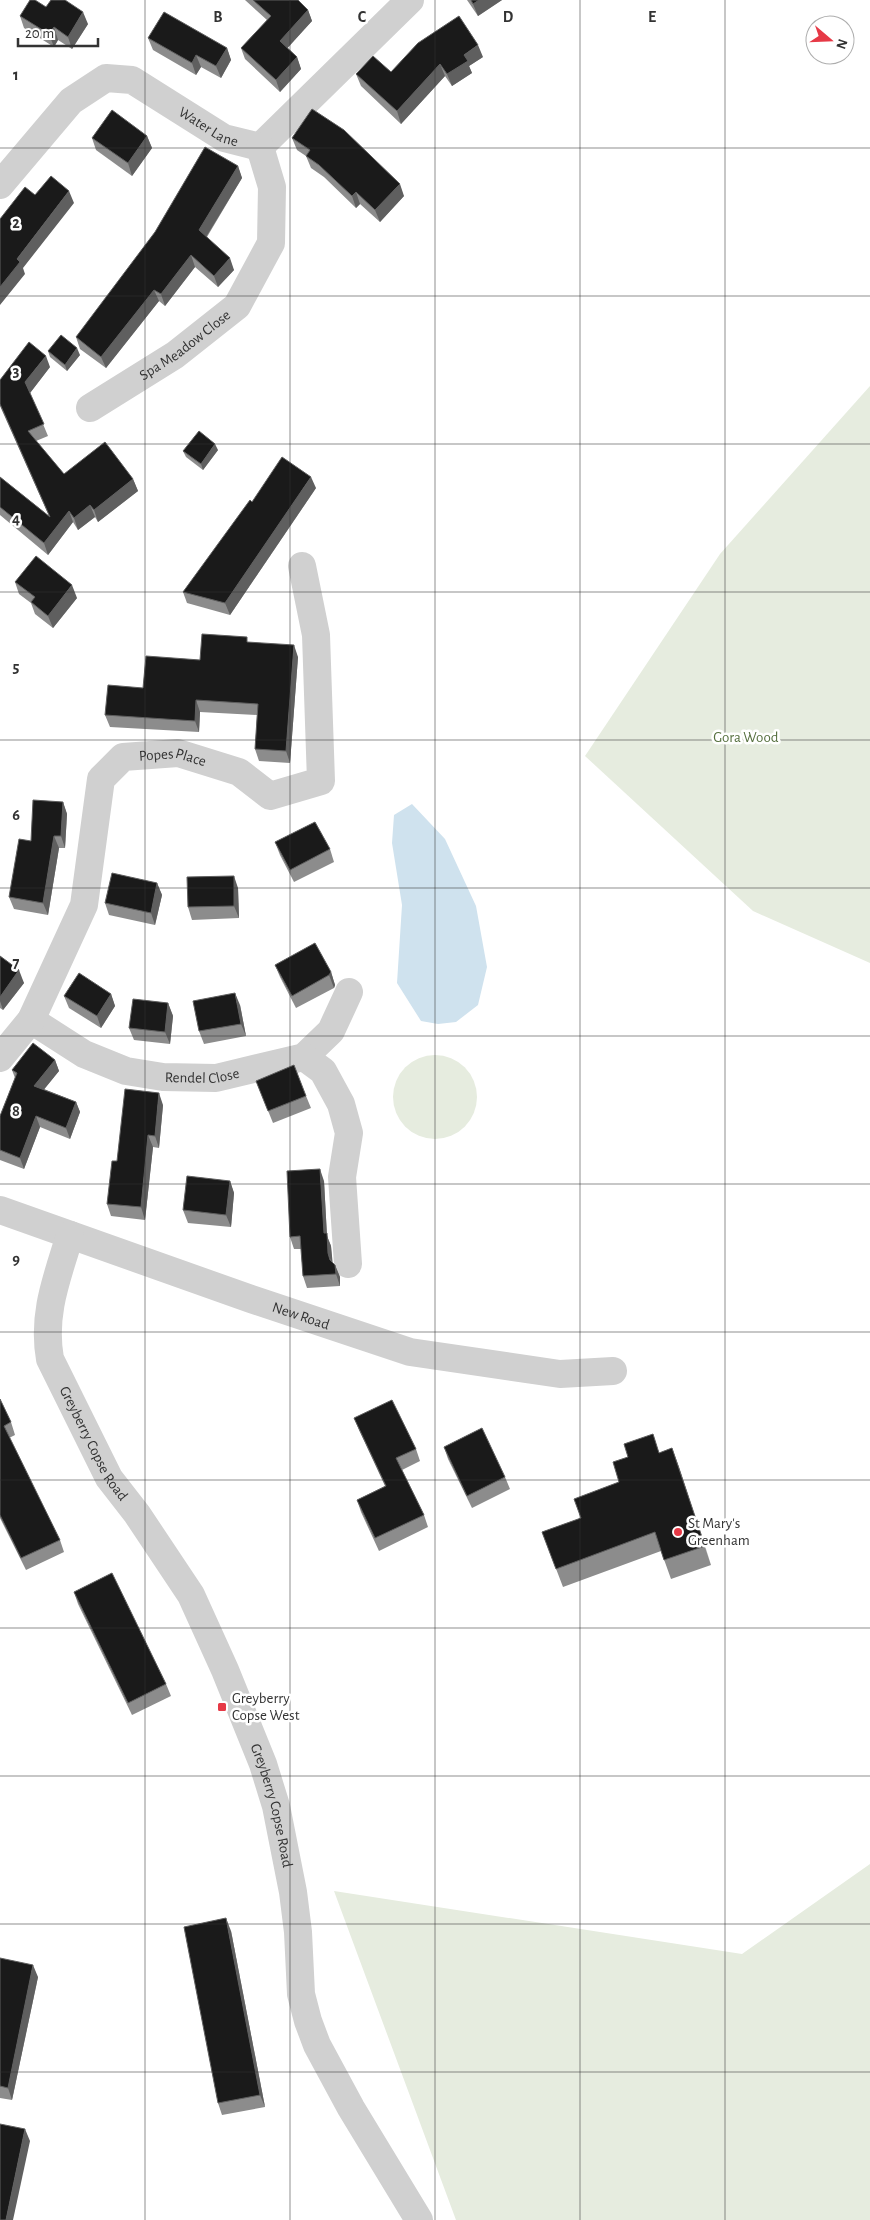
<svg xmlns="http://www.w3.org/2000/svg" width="870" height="2220" font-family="'Alegreya Sans',sans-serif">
	<rect width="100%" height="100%" fill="#fff"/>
	<g fill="#e6ecdf">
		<path d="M870 386V963L753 911 585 756 720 554Z"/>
		<circle cx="435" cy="1097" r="42"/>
		<path d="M870 1864V2220H456L334 1891 742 1954Z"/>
	</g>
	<path fill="#cfe2ee" d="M412 804 445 839 476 906 487 967 478 1005 456 1022 438 1024 421 1021 397 983 402 905 392 843 394 815Z"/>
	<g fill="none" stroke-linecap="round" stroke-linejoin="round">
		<g stroke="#d0d0d0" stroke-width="28">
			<path d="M260 147 410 0"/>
			<path id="s1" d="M0 185 71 101 106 78 132 80 224 138 260 147"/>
			<path id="s2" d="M90 408 175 355 237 306 271 243 272 187 260 147"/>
			<path id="s3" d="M31 1020 84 1054 126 1071 163 1077 216 1078 304 1057 331 1031 349 992"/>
			<path d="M304 1057 323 1071 341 1104 349 1133 342 1177 348 1264"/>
			<path id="s4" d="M0 1058 31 1020 84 905 101 779 123 757 178 753 239 772 270 796 321 781 316 635 302 566"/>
			<path id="s5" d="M0 1210 251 1299 410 1352 560 1374 613 1371"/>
			<path id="s6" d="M70 1235C57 1278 42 1314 50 1359L109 1478 137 1514 191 1595 225 1670 263 1764 276 1806 293 1892 298 1932 301 1994 308 2021 317 2045 351 2108 419 2220"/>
		</g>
	</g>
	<g fill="#8c8c8c">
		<path d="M245 0H298L308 10 312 21 287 48 297 57 301 69 280 92 245 59 241 48 267 20Z"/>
		<path d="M467 0H502L478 16Z"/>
		<path d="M46 7 88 24 72 49 58 40 54 47 24 28 20 16Z"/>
		<path d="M148 38 227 48 231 60 221 78 201 67 196 75 153 50Z"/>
		<path d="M483 57 469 66 472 73 452 86 445 76 401 124 361 86 356 74 391 72Z"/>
		<path d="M147 136 152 148 132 176 96 150 92 138Z"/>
		<path d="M292 138 404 196 380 222 360 204 356 208 324 177 311 168 306 156 297 150Z"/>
		<path d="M238 166 242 178 207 237 234 270 218 287 195 267 165 306 159 301 106 368 80 349 76 337Z"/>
		<path d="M48 351 80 355 67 371 50 357Z"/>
		<path d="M50 367 30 393 48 436 36 441 64 474 133 479 138 491 98 522 95 517 78 530 73 522 48 555 0 515V477L49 516 0 406V380Z"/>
		<path d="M218 450 203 470 186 457 183 451Z"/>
		<path d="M316 488 230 615 187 603 183 592 252 502Z"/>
		<path d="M15 582 77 598 53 628 35 614 31 603 19 594Z"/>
		<path d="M249 642 298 657 290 763 259 761 255 749 257 715 200 712 199 732 110 727 105 715 143 688 200 660Z"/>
		<path d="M63 802 67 814 65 848H59L48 915 14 909 9 897 31 841Z"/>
		<path d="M275 842 330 849 334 862 294 882 280 855Z"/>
		<path d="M157 883 162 895 155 925 109 915 105 903Z"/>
		<path d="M238 888 239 918 192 920 188 907Z"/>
		<path d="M0 956 24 983 3 1010 0 1008Z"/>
		<path d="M275 965 331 972 335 985 334 988 296 1008 280 977Z"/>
		<path d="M111 994 115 1006 101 1028 69 1008 64 996Z"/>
		<path d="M168 1003 173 1016 170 1044 134 1040 129 1028Z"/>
		<path d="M240 1005 246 1036 204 1044 199 1031Z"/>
		<path d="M55 1060 59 1071 44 1089 76 1102 80 1112 70 1139 40 1127 24 1169 0 1160V1116L15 1078 12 1070Z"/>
		<path d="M256 1081 306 1096 311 1108 273 1123Z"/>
		<path d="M163 1105 159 1148 153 1147 145 1220 111 1216 107 1204 117 1161Z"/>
		<path d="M230 1181 234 1193 231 1227 188 1223 183 1210Z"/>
		<path d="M324 1181 327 1236 331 1246 332 1262 335 1265 340 1277V1286L307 1288 303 1276 301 1249H294L290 1237Z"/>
		<path d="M0 1399 11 1422 15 1435 9 1438 60 1540 64 1552 26 1570 0 1518Z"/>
		<path d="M354 1418 416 1449 420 1461 402 1470 424 1515 428 1527 379 1551 361 1512 357 1500 385 1486 359 1430Z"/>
		<path d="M653 1434 659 1453 672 1448 711 1565 671 1579 661 1551 563 1587 542 1532 581 1518 619 1482 628 1457Z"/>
		<path d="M444 1447 505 1477 510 1489 472 1508 448 1459Z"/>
		<path d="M74 1592 166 1684 171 1696 132 1715 78 1604Z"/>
		<path d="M231 1931 265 2107 222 2115 218 2103Z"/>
		<path d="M0 1958 38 1977 12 2100 0 2098Z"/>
	</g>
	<g fill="#5f5f5f">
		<path d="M479 0H502L478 16 473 4Z"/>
		<path d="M308 10 312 21 284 52 280 41Z"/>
		<path d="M83 12 88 24 72 49 68 37Z"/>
		<path d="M54 27 58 40 54 47 49 34Z"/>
		<path d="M478 45 483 57 469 66 472 73 452 86 447 74 464 55Z"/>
		<path d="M227 48 231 60 221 78 216 66Z"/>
		<path d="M196 55 201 67 196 75 192 63Z"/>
		<path d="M297 57 301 69 280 92 276 80Z"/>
		<path d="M440 64 445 76 401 124 397 111Z"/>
		<path d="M147 136 152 148 132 176 128 163Z"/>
		<path d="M238 166 242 178 203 242 199 230Z"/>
		<path d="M400 184 404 196 380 222 375 210Z"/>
		<path d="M69 191 74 203 23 268 25 274 0 305V287L17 259Z"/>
		<path d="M356 192 360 204 356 208 352 196Z"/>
		<path d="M191 255 195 267 165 306 161 294Z"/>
		<path d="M230 258 234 270 218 287 214 276Z"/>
		<path d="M154 290 159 301 106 368 101 357Z"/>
		<path d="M77 348 80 355 67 371 65 365Z"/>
		<path d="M46 356 50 367 30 393 25 382Z"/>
		<path d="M215 444 218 450 203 470 201 464Z"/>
		<path d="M311 477 316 488 230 615 225 603Z"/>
		<path d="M133 479 138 491 98 522 94 510Z"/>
		<path d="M90 505 95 517 78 530 74 518Z"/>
		<path d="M69 511 73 522 48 555 44 543Z"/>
		<path d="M72 585 77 598 53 628 48 616Z"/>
		<path d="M294 645 298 657 290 763 286 751Z"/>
		<path d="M196 700 200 712 199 732 195 721Z"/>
		<path d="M63 802 67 814 65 848 61 836Z"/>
		<path d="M54 836 59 848 48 915 43 903Z"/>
		<path d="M234 876 238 888 239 918 234 906Z"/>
		<path d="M157 883 162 895 155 925 151 913Z"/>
		<path d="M19 970 24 983 3 1010 0 1001V997Z"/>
		<path d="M331 972 335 985 334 988 329 975Z"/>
		<path d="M235 993 240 1005 246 1036 241 1024Z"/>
		<path d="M111 994 115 1006 101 1028 97 1016Z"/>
		<path d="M168 1003 173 1016 170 1044 165 1032Z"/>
		<path d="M55 1060 59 1071 38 1097 34 1086Z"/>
		<path d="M159 1093 163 1105 159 1148 155 1136Z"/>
		<path d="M76 1102 80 1112 70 1139 66 1128Z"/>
		<path d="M36 1116 40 1127 24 1169 20 1158Z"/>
		<path d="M148 1135 153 1147 145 1220 141 1207Z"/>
		<path d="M320 1169 324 1181 327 1236 331 1246 333 1266 328 1253 324 1233Z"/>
		<path d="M230 1181 234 1193 231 1227 226 1215Z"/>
		<path d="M335 1265 340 1277V1286L336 1274Z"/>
		<path d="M672 1448 679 1467 711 1565 705 1546Z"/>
		<path d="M226 1918 231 1931 265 2107 260 2095Z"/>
		<path d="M33 1965 38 1977 12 2100 8 2088Z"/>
		<path d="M25 2129 30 2141 13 2220H6Z"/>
	</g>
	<g fill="#1a1a1a" stroke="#5f5f5f">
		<path d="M30 0H35L46 7 51 0H65L83 12 68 37 54 27 49 34 20 16Z"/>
		<path d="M253 0H298L308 10 280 41 297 57 276 80 241 48 271 16Z"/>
		<path d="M471 0H479L473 4Z"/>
		<path d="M164 12 227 48 216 66 196 55 192 63 148 38Z"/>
		<path d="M459 16 478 45 464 55 468 61 447 74 440 64 397 111 356 74 373 56 391 72 418 43Z"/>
		<path d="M312 109 344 130 400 184 375 210 356 192 352 196 319 165 306 156 310 150 292 138Z"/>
		<path d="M112 110 147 136 128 163 92 138Z"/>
		<path d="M205 147 238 166 199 230 230 258 214 276 191 255 161 294 154 290 101 357 76 337 155 232Z"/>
		<path d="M51 176 69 191 17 259 20 262 0 287V219L25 187 35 195Z"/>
		<path d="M61 335 77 348 65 365 48 351Z"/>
		<path d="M29 342 46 356 25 382 44 424 28 431 64 474 105 442 133 479 94 510 90 505 74 518 69 511 44 543 0 507V477L50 517 0 404V380Z"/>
		<path d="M199 431 215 444 201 464 183 451Z"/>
		<path d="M282 457 311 477 225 603 183 592 250 500 252 502Z"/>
		<path d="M36 556 72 585 48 616 31 602 35 597 15 582Z"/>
		<path d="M202 634 247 637V642L294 645 286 751 255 749 258 704 196 700 195 721 105 715 108 685 143 688 146 656 200 660Z"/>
		<path d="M33 800 63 802 61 836H54L43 903 9 897 19 839 31 841Z"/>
		<path d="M315 822 330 849 290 870 275 842Z"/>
		<path d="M112 873 157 883 151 913 105 903Z"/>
		<path d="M234 876V906L188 907 187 877Z"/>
		<path d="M315 943 331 972 329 975 292 996 275 965Z"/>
		<path d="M0 956 19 970 0 997Z"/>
		<path d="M79 973 111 994 97 1016 64 996Z"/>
		<path d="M235 993 241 1024 199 1031 193 1001Z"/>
		<path d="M133 999 168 1003 165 1032 129 1028Z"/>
		<path d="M33 1043 55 1060 34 1086 76 1102 66 1128 36 1116 20 1158 0 1150V1116L17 1073 12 1070Z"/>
		<path d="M294 1065 306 1096 268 1111 256 1081Z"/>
		<path d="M125 1089 159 1093 155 1136 148 1135 141 1207 107 1204 112 1161H117Z"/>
		<path d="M320 1169 324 1233H327L328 1253 330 1260 335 1265 336 1274 303 1276 300 1236 290 1237 287 1171Z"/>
		<path d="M187 1176 230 1181 226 1215 183 1210Z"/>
		<path d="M0 1399 11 1422 4 1426 60 1540 21 1558 0 1515Z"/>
		<path d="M392 1400 416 1449 396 1458 424 1515 375 1538 357 1500 386 1486 354 1418Z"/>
		<path d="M482 1428 505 1477 467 1496 444 1447Z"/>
		<path d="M653 1434 659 1453 672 1448 705 1546 664 1560 655 1532 556 1569 542 1532 581 1518 574 1499 619 1482 613 1462 628 1457 624 1444Z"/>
		<path d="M112 1573 166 1684 128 1703 74 1592Z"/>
		<path d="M226 1918 260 2095 218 2103 184 1927Z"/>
		<path d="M0 1958 33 1965 8 2088 0 2086Z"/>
		<path d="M0 2124 25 2129 6 2220H0Z"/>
	</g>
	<path fill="none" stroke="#333" stroke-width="1" stroke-opacity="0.55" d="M145 0V2220M290 0V2220M435 0V2220M580 0V2220M725 0V2220M0 148H870M0 296H870M0 444H870M0 592H870M0 740H870M0 888H870M0 1036H870M0 1184H870M0 1332H870M0 1480H870M0 1628H870M0 1776H870M0 1924H870M0 2072H870"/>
	<g fill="#e63946" stroke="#fff" stroke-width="2">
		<circle cx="678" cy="1532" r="5"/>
		<rect x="217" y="1702" width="10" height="10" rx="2.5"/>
	</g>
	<g text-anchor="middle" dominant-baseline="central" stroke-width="5" stroke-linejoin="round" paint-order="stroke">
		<g font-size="15" fill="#333" stroke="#fff">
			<text stroke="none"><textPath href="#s1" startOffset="268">Water Lane</textPath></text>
			<text stroke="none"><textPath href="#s2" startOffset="114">Spa Meadow Close</textPath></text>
			<text stroke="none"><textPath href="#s4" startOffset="384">Popes Place</textPath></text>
			<text stroke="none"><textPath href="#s3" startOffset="185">Rendel Close</textPath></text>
			<text stroke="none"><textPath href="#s5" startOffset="319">New Road</textPath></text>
			<text stroke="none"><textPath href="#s6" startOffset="222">Greyberry Copse Road</textPath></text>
			<text stroke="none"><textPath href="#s6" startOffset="629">Greyberry Copse Road</textPath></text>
		</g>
		<g font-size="15" fill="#56703f" stroke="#fff">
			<text x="746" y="737">Gora Wood</text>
		</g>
		<g font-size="15" fill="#333" stroke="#fff" text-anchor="start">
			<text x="688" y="1523">St Mary's<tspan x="688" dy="17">Greenham</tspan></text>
			<text x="232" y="1698">Greyberry<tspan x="232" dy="17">Copse West</tspan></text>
		</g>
	</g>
	<g font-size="16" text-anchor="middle" font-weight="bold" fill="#333" stroke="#fff" stroke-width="5" stroke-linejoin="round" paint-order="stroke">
		<text x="218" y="22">B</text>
		<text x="362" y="22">C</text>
		<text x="508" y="22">D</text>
		<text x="652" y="22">E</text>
		<text x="16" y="80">1</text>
		<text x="16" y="228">2</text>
		<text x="16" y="376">3</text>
		<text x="16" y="524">4</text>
		<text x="16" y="672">5</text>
		<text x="16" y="820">6</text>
		<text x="16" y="968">7</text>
		<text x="16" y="1116">8</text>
		<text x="16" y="1264">9</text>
	</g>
	<g transform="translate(830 40) rotate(109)"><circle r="24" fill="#ffffff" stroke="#adadad"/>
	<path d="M0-4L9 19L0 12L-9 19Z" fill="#e63946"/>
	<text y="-8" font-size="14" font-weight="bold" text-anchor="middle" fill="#333333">N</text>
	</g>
	<path d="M18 38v8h80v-8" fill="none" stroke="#333333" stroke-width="2.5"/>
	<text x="25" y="38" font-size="15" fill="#333333" stroke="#ffffff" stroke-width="4" paint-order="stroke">20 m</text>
</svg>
